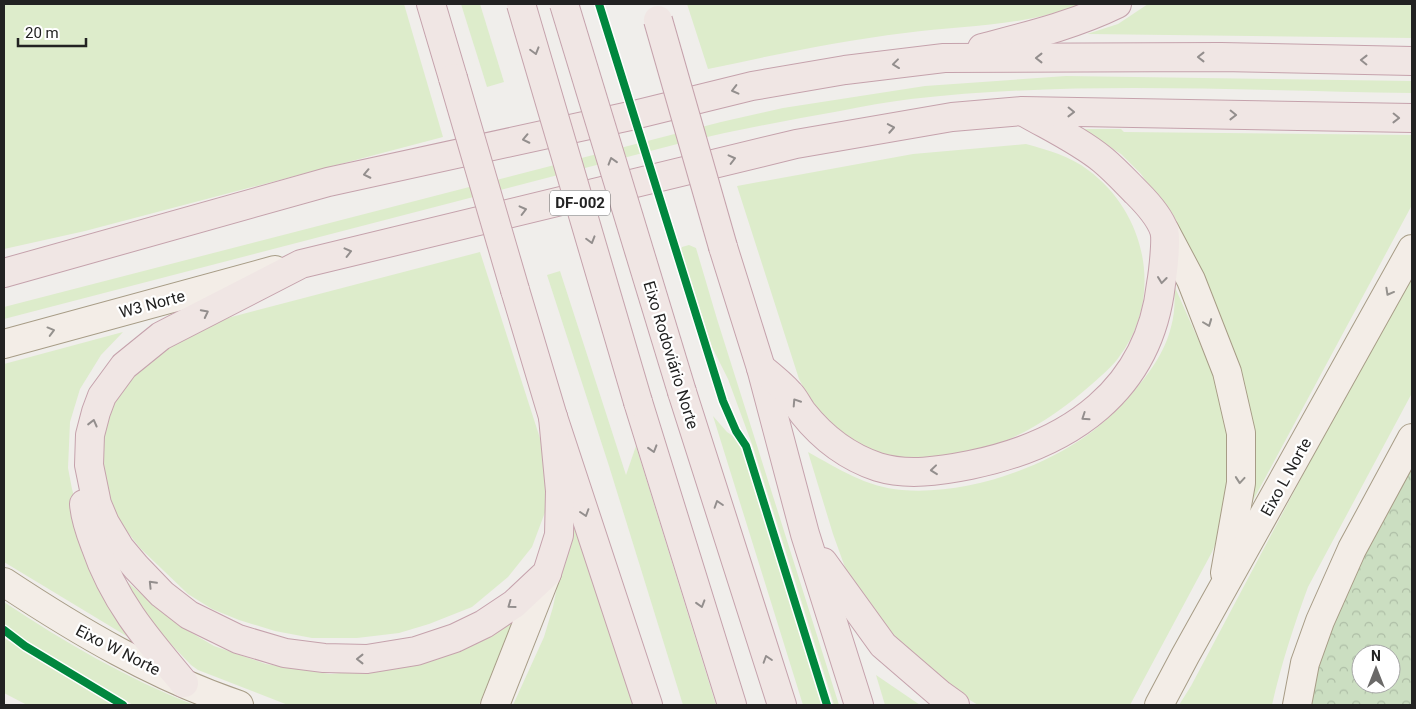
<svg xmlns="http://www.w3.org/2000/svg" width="1416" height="709" font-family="Roboto,sans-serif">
	<defs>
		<pattern id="forest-crowns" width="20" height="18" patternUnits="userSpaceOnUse" patternTransform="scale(1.25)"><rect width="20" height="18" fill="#cbdec1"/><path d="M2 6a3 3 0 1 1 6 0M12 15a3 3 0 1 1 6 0" fill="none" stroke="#aebea6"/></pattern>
	</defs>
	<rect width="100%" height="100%" fill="#f0eeeb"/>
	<g fill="#ddeccb">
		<path d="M4 4H404L443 137 85 231 4 249Z"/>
		<path d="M461 4H480L504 82 487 87Z"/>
		<path d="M687 4H1080C1025 27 964 25 905 33 839 41 773 55 708 69Z"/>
		<path d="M1148 4H1412V38L1087 34 1118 24Z"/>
		<path d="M1066 76 1412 81V93C1245 91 1077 80 911 99 887 102 864 106 840 111 788 120 737 130 685 142L4 319V307L721 122 783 108 925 86Z"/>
		<path d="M1082 129H1121L1124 132 1412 135V205L1249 508 1253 483 1160 202 1141 174 1121 154Z"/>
		<path d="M1026 144C1048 150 1070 156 1088 170 1147 213 1164 298 1119 357 1112 367 1101 376 1092 384 1045 426 988 458 924 459 909 460 892 459 879 455 842 443 816 412 799 379L737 186 913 154Z"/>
		<path d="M689 245 696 248 717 319 839 705H834L753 447 728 379 712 347 681 250 682 247Z"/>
		<path d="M480 252 547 460V507L532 547 508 577 472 607 429 624 399 633 357 638H312L275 631 239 620 212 609 188 594 140 548 114 515 104 487 100 446 114 395 142 359 220 320Z"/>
		<path d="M1412 269V393L1308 587C1294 625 1281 665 1272 705H1179L1191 686Z"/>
		<path d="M560 271 626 475 636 446 716 705H683L609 466 547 275Z"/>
		<path d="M1174 285 1220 389 1234 456 1223 526 1212 552 1130 705H978L932 677 896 644 847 573 833 534 808 452C839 469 866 487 902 490 963 495 1036 471 1086 436 1102 425 1117 409 1130 395 1148 376 1165 352 1171 327 1175 313 1175 300 1174 285Z"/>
		<path d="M123 332 101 355 80 389 70 422 68 468 72 489 81 521 138 643 4 562 5 538 4 531V364Z"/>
		<path d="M713 416 727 432 739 440 748 463 823 705H803Z"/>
		<path d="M574 504 636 705H513L544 637 553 607Z"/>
		<path d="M120 576 180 626 214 646 266 664 330 674 394 668 518 612 479 705H288L198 670 191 665 143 615Z"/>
		<path d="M4 602C64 642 126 678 194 705H133L41 651 4 626Z"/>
		<path d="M4 638 114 705H27L4 693Z"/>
		<path d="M876 675 920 705H885Z"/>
	</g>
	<path fill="url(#forest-crowns)" fill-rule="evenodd" d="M1412 460V705H1306C1325 618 1371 539 1412 460ZM1361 654H1391V684H1361Z"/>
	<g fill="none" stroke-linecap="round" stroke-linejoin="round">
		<defs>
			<g id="primary">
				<path d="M1165 231 1191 280 1227 372 1241 433V483L1225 573"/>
				<path d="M4 344 275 270"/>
				<path d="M4 582C78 631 154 676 239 705"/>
				<path d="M495 705 547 573"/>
				<path d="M1159 705 1185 656 1412 249"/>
				<path d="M1297 705 1305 663 1320 621 1352 549 1412 438"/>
			</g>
			<g id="trunk">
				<path d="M431 4 453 78"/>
				<path d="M982 48C1028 36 1074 25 1117 4"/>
				<path d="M723 247 761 368 805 534 859 705"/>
				<path d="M4 273 328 182 630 116 752 86 845 70 944 58 1221 57 1412 61"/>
				<path d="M515 290 553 417 648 705"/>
				<path d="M761 368C771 376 781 384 790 394 795 399 798 407 803 413 822 437 848 457 878 467 907 476 940 471 970 465 1069 445 1149 391 1161 284 1163 273 1167 239 1164 230 1159 216 1147 203 1137 193 1126 182 1115 170 1103 160 1080 141 1050 127 1024 112"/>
				<path d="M682 392 782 705"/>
				<path d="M638 402 732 705"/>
				<path d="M553 417 560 491 559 535 547 573 514 604 484 624 455 638 416 651 367 659 324 658 285 653 238 639 189 615 162 594 136 567 120 548 105 523 97 504 89 465 90 435 96 412 102 396 124 366 161 336 301 264 796 144 952 117 1022 111 1412 118"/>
				<path d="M84 504C85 518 90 532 95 545 114 601 146 638 184 683"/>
				<path d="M823 562 883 645 941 695 955 705"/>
			</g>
		</defs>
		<use href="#primary" stroke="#a79c86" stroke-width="30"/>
		<use href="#trunk" stroke="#c5a2ac" stroke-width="30"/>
		<use href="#primary" stroke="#f3ede7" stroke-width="28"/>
		<use href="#trunk" stroke="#f0e6e4" stroke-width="28"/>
		<defs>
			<g id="trunk-bridge">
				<path d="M521 4 638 402"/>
				<path d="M564 4 682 392"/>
				<path d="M658 20 723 247"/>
				<path d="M453 78 515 290"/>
			</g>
		</defs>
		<use href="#trunk-bridge" stroke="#c5a2ac" stroke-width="30" stroke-linecap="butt"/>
		<use href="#trunk-bridge" stroke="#f0e6e4" stroke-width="28"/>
		<defs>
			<g id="cycleway">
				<path d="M599 4 723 401 736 431 746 446 752 465 827 705"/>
				<path d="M4 630 25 646 123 705"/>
			</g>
		</defs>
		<use href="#cycleway" stroke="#fff" stroke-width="11"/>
		<use href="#cycleway" stroke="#00873e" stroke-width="8"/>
	</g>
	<defs><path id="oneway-chevron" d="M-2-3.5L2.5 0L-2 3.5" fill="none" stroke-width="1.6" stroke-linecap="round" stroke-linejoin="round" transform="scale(1.25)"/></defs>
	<g stroke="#938e8d">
		<use href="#oneway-chevron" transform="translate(535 51) rotate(74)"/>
		<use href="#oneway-chevron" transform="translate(1201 57) rotate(180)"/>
		<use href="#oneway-chevron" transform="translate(1039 58) rotate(180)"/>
		<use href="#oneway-chevron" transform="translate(1364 60) rotate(-179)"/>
		<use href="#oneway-chevron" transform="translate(896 64) rotate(173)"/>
		<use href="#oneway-chevron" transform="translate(735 90) rotate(166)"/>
		<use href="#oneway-chevron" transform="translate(1071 112) rotate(1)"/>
		<use href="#oneway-chevron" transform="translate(1233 115) rotate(1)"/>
		<use href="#oneway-chevron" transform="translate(1396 118) rotate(1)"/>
		<use href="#oneway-chevron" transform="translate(891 128) rotate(-10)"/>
		<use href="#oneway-chevron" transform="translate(526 139) rotate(168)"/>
		<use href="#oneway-chevron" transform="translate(732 159) rotate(-14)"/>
		<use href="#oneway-chevron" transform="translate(612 161) rotate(-107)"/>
		<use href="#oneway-chevron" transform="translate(367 174) rotate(168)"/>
		<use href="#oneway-chevron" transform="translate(523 210) rotate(-14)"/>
		<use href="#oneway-chevron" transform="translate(591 240) rotate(74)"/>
		<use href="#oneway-chevron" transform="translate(348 252) rotate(-14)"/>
		<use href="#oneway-chevron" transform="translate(1162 280) rotate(97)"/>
		<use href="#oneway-chevron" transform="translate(205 313) rotate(-27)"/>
		<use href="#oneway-chevron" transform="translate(796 402) rotate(-123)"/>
		<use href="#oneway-chevron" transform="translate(1085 417) rotate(146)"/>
		<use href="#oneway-chevron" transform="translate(93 423) rotate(-76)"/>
		<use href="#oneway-chevron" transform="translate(653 449) rotate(73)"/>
		<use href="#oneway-chevron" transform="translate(934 470) rotate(174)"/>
		<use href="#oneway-chevron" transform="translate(718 504) rotate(-108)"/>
		<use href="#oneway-chevron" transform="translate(585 513) rotate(72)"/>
		<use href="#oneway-chevron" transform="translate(152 584) rotate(-134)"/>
		<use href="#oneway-chevron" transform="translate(701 604) rotate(73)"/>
		<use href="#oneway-chevron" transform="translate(511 605) rotate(144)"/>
		<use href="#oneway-chevron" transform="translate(360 659) rotate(-180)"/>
		<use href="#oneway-chevron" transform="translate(767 659) rotate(-108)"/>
	</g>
	<g stroke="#95928e">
		<use href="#oneway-chevron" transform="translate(1389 292) rotate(119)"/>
		<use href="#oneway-chevron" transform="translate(1208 323) rotate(69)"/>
		<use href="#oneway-chevron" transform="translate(51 331) rotate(-15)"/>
		<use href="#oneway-chevron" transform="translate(1240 480) rotate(95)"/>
	</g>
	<g text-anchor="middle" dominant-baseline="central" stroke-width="4.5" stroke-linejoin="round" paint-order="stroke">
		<rect fill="#fff" stroke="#646464" stroke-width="1" x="550" y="190.5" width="60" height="25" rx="4"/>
		<g font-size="15" font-weight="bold" fill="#222">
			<text x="580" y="203">DF-002</text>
		</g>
		<g font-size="16" fill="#222" stroke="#fff">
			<text transform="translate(152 304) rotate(-15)">W3 Norte</text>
			<text transform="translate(671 355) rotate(73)">Eixo Rodoviário Norte</text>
			<text transform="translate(1286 477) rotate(-61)">Eixo L Norte</text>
			<text transform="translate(118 650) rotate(27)">Eixo W Norte</text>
		</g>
	</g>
	<rect width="1416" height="709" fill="none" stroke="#222222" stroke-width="10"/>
	<g transform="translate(1376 669)"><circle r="24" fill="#ffffff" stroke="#a7a7a7"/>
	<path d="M0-4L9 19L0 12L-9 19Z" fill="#6a6968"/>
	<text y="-8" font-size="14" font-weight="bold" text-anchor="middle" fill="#222222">N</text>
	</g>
	<path d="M18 38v8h68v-8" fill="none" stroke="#222222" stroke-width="2.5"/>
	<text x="25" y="38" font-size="15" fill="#222222" stroke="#ffffff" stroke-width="4" paint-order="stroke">20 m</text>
</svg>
